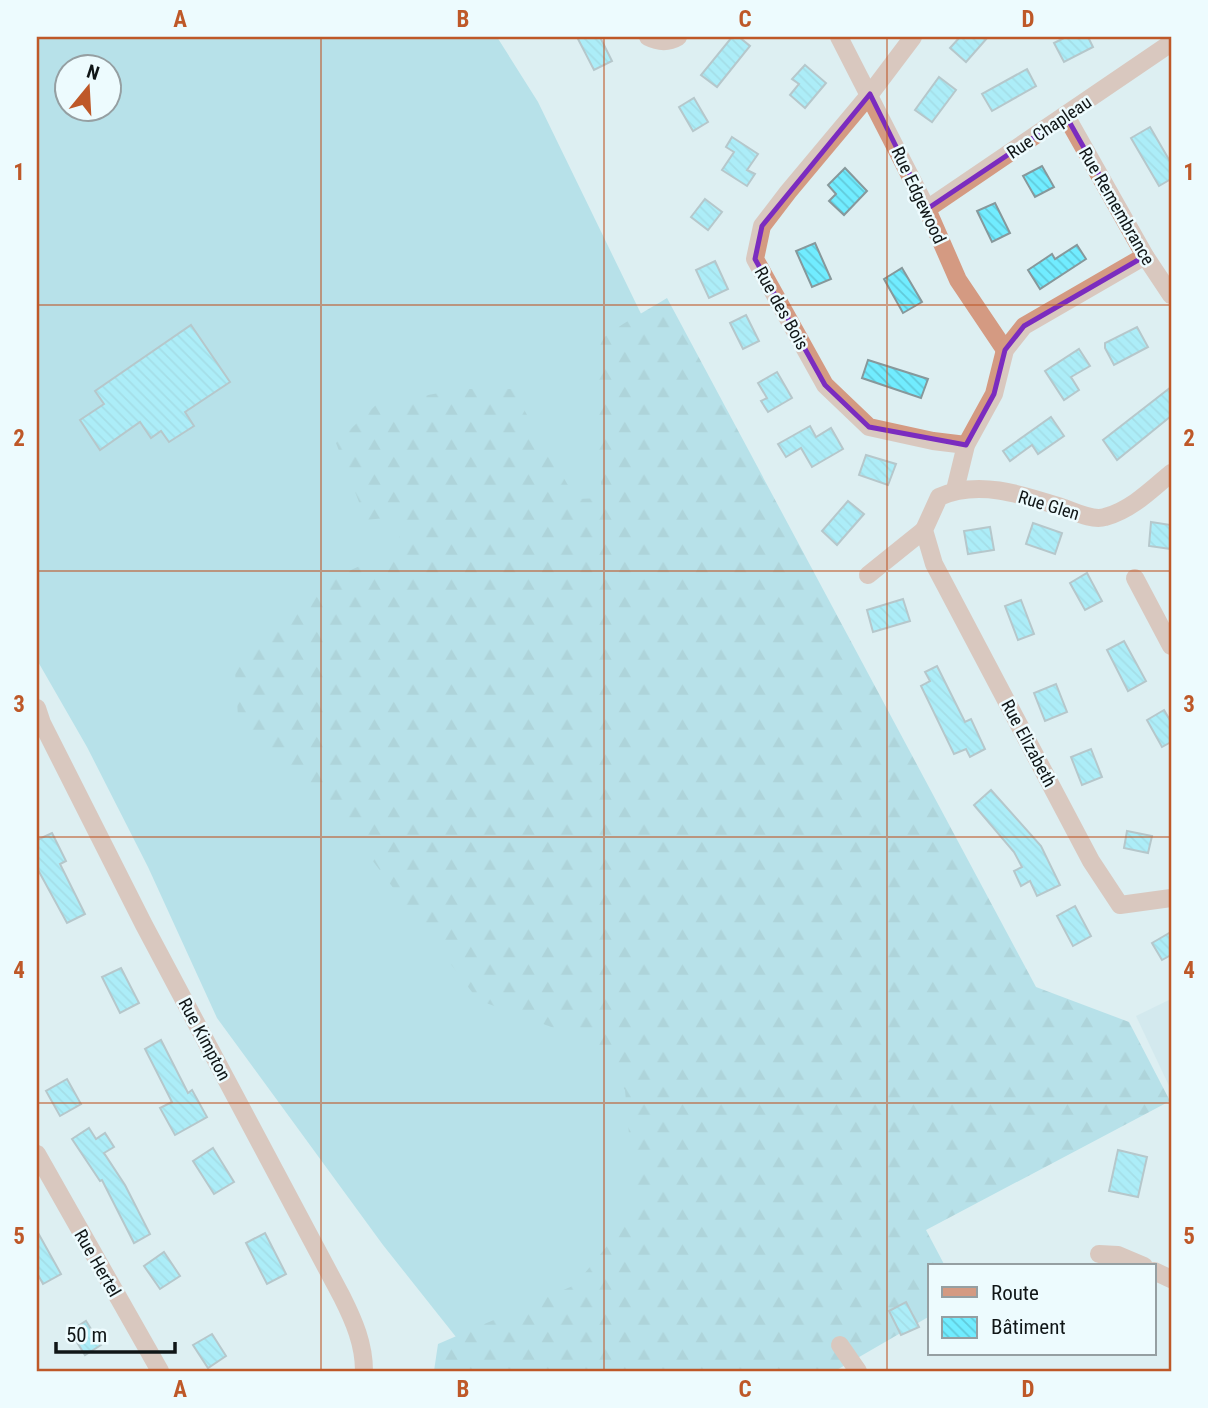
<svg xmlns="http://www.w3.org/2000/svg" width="1208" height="1408" font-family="'Roboto Condensed',sans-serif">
	<defs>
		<pattern id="forest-firs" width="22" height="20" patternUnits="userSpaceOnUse" patternTransform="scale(1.75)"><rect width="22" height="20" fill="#8ad1dd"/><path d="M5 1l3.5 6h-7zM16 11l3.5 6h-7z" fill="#76b3bd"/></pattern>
		<pattern id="building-back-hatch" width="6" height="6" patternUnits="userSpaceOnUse" patternTransform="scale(1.75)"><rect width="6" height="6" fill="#71ecff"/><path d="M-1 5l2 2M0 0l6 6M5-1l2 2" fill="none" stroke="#61cada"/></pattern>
	</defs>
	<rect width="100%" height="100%" fill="#ddeff2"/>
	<path fill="#c8e3e8" d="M1171 999V1090L1136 1016Z"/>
	<path fill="#8ad1dd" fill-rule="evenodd" d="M37 37H497L538 102 717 470 873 1081 483 1371 383 1245 217 1018 148 867 87 747 37 660ZM66 66H108V108H66Z"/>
	<path fill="url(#forest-firs)" d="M667 298 1036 987 1129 1022 1170 1101 926 1230 945 1266H930V1316L835 1371H434L438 1344 575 1285 636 1211 625 1090 584 1039 478 1000 332 807 238 716 234 656 305 591 397 549 404 516 366 520 336 443 377 404 462 389H512L576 499 603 498C599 463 584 366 604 338 609 331 656 305 667 298Z"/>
	<g fill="url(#building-back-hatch)" stroke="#87989b" stroke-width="2">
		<path d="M577 37H600L612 61 594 70Z"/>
		<path d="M732 37H739L750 46 717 87 701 75Z"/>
		<path d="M960 37H988L966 62 950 48Z"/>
		<path d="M1066 37H1088L1093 47 1064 62 1054 43Z"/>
		<path d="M805 65 826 83 805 108 790 95 799 84 792 79Z"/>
		<path d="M1027 69 1036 86 992 111 982 94Z"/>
		<path d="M939 77 956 90 932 122 915 110Z"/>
		<path d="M694 98 708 122 693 131 679 107Z"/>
		<path d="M1150 127 1171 163V179L1159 186 1131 138Z"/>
		<path d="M732 137 758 154 747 170 755 174 747 186 722 170 734 152 726 147Z"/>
		<path d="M1042 166 1054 187 1035 197 1023 176Z"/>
		<path d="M845 168 867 191 844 215 829 201 836 194 828 185Z"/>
		<path d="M705 199 722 212 708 230 691 217Z"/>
		<path d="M995 203 1010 233 992 242 977 211Z"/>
		<path d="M815 243 831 279 812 287 796 251Z"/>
		<path d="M1077 245 1086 259 1040 289 1028 270 1052 254 1055 259Z"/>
		<path d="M715 261 728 289 709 298 696 270Z"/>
		<path d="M902 268 922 302 903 313 884 279Z"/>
		<path d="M746 315 759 341 743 349 730 323Z"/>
		<path d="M191 325 230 382 185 412 194 426 169 442 161 431 151 438 140 422 100 450 80 420 104 404 95 391Z"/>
		<path d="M1137 327 1148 347 1114 365 1105 348V343Z"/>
		<path d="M1079 349 1090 366 1071 377 1079 390 1064 400 1045 371Z"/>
		<path d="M868 360 928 379 921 398 862 378Z"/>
		<path d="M777 372 792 398 768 412 761 401 767 398 758 383Z"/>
		<path d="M1171 387V416L1117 460 1103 440Z"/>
		<path d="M1051 417 1064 436 1038 454 1032 445 1010 461 1003 451Z"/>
		<path d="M810 426 816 437 831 428 843 449 812 467 801 448 786 457 778 444Z"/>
		<path d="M866 455 896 464 888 485 859 475Z"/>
		<path d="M848 501 864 514 837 545 822 531Z"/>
		<path d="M1151 522 1171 525V549L1149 546Z"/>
		<path d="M1033 523 1062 533 1055 554 1026 544Z"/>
		<path d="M990 527 994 550 968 554 964 531Z"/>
		<path d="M1087 573 1102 601 1085 610 1070 583Z"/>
		<path d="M903 599 910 621 873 632 867 610Z"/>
		<path d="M1021 600 1034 634 1018 640 1005 606Z"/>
		<path d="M1124 641 1146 681 1128 691 1107 650Z"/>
		<path d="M937 666 965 722 971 719 985 749 970 757 966 749 954 754 921 686 930 681 925 672Z"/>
		<path d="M1056 684 1067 712 1045 721 1034 693Z"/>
		<path d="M1164 710 1171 722V742L1162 747 1147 720Z"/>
		<path d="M1091 749 1102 777 1082 785 1071 757Z"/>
		<path d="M991 790 1041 846 1060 885 1037 896 1030 881 1021 886 1014 871 1022 867 1014 852 974 805Z"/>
		<path d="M1127 831 1152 836 1148 853 1124 848Z"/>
		<path d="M52 833 66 861 60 864 85 914 67 923 37 868V840Z"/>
		<path d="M1075 906 1091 936 1073 946 1057 916Z"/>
		<path d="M1171 932V955L1162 960 1152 943Z"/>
		<path d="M121 968 139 1003 120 1013 102 977Z"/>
		<path d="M161 1040 188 1093 192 1090 207 1117 175 1135 160 1108 172 1102 145 1049Z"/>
		<path d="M67 1079 81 1104 60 1116 46 1091Z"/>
		<path d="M89 1128 96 1139 105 1133 114 1147 104 1153 125 1185 150 1234 134 1243 102 1180 100 1181 72 1139Z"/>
		<path d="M213 1148 234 1182 214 1194 193 1161Z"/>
		<path d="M1118 1150 1147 1157 1138 1197 1109 1191Z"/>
		<path d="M37 1231 61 1274 43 1284 37 1273Z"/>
		<path d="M265 1233 286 1274 267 1284 246 1243Z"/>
		<path d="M164 1252 180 1276 160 1289 144 1266Z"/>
		<path d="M906 1302 919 1327 901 1335 889 1311Z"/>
		<path d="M86 1321 101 1345 85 1355 70 1331Z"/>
		<path d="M212 1334 226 1356 208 1368 193 1345Z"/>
	</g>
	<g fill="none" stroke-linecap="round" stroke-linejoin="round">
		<g stroke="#d49a82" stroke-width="18">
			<path d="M648 37C658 42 668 43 678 37"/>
			<path d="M839 37 927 209 958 280 1005 350"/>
			<path d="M913 37 870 94 788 192 762 226 755 259 825 385 869 427 933 441 966 445"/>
			<path d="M1066 116 1145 256 1171 295"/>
			<path d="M927 209 1171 43"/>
			<path d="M1171 473C1151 490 1131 510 1105 517 1093 521 1075 512 1064 508 1024 495 979 479 939 497L924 530 934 564 1091 861 1120 905 1171 898"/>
			<path d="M955 490 966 445 994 394 1005 350 1024 326 1145 256"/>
			<path d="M868 575 924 530"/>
			<path d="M1135 578 1171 646"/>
			<path d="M37 708 42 723 144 925 342 1297C354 1321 364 1344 364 1371"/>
			<path d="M37 1154 160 1371"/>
			<path d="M1099 1254 1118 1255 1144 1266"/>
			<path d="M1154 1271 1171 1279"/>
			<path d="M840 1345 858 1371"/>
		</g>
	</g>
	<path d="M0 0H1208V1408H0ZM870 94 927 209 1066 116 1145 256 1024 326 1005 350 994 394 966 445 869 427 825 385 755 259 762 226Z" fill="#ddeff2" fill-opacity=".55" fill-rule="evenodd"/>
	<path fill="none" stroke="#7b2cbf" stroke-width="5" stroke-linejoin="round" d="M870 94 927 209 1066 116 1145 256 1024 326 1005 350 994 394 966 445 869 427 825 385 755 259 762 226Z"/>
	<path fill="none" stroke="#be5828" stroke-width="2" stroke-opacity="0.55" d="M321 37V1371M604 37V1371M887 37V1371M37 305H1171M37 571H1171M37 837H1171M37 1103H1171"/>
	<g text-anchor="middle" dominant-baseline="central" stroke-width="5" stroke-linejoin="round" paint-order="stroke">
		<g font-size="18" fill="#101617" stroke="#edfbfe">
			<text transform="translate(1049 127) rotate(-34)">Rue Chapleau</text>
			<text transform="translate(919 195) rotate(65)">Rue Edgewood</text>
			<text transform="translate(1117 206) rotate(60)">Rue Remembrance</text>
			<text transform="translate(782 308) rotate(61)">Rue des Bois</text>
			<text transform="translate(1049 505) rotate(17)">Rue Glen</text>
			<text transform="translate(1029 743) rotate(62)">Rue Elizabeth</text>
			<text transform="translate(205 1039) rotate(62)">Rue Kimpton</text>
			<text transform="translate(98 1263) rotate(60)">Rue Hertel</text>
		</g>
	</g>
	<rect width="1208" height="1408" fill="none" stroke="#edfbfe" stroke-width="77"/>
	<rect x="928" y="1264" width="228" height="91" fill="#edfbfe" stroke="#959fa2" stroke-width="2"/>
	<rect x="942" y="1287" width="35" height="10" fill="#d49a82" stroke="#959fa2" stroke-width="2"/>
	<text x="991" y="1300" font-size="21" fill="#101617">Route</text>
	<rect x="942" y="1317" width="35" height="21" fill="url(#building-back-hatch)" stroke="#959fa2" stroke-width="2"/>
	<text x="991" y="1334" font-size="21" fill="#101617">Bâtiment</text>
	<g transform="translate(88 88) rotate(18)"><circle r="33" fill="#edfbfe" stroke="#959fa2" stroke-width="2"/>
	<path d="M0-5L12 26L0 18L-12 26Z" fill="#be5828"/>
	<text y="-10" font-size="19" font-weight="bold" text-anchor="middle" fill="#101617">N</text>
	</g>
	<path d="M56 1342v10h119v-10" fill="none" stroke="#101617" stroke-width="3.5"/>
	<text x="66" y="1342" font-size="21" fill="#101617" stroke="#edfbfe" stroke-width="5" paint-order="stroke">50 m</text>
	<rect x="38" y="38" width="1132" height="1332" fill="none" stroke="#be5828" stroke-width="2.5"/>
	<g font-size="23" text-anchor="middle" font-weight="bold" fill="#be5828">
		<text x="180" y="27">A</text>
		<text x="463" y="27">B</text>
		<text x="745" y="27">C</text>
		<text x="1028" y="27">D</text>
		<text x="19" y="180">1</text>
		<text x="1189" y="180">1</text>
		<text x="19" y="446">2</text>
		<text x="1189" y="446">2</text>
		<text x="19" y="712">3</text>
		<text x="1189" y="712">3</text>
		<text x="19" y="978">4</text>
		<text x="1189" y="978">4</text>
		<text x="19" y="1244">5</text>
		<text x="1189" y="1244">5</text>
		<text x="180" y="1397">A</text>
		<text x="463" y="1397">B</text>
		<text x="745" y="1397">C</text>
		<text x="1028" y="1397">D</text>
	</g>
</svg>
